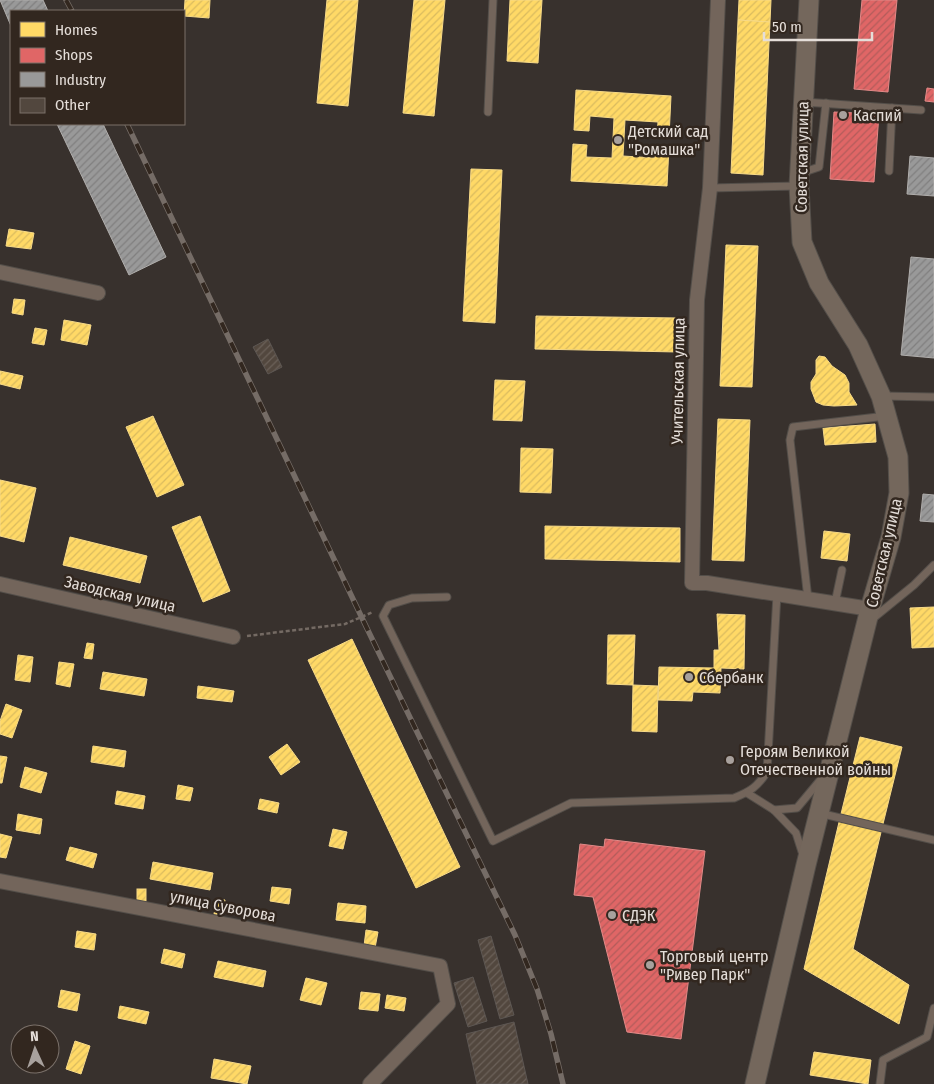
<svg xmlns="http://www.w3.org/2000/svg" width="934" height="1084" font-family="'Fira Sans Condensed',sans-serif">
	<defs>
		<pattern id="homes-hatch" width="6" height="6" patternUnits="userSpaceOnUse" patternTransform="scale(1.25)"><rect width="6" height="6" fill="#ffd966"/><path d="M-1 1l2-2M0 6l6-6M5 7l2-2" fill="none" stroke="#dabb5f"/></pattern>
		<pattern id="shops-hatch" width="6" height="6" patternUnits="userSpaceOnUse" patternTransform="scale(1.25)"><rect width="6" height="6" fill="#e06666"/><path d="M-1 1l2-2M0 6l6-6M5 7l2-2" fill="none" stroke="#b25c5b"/></pattern>
		<pattern id="industry-hatch" width="6" height="6" patternUnits="userSpaceOnUse" patternTransform="scale(1.25)"><rect width="6" height="6" fill="#999"/><path d="M-1 1l2-2M0 6l6-6M5 7l2-2" fill="none" stroke="#807f7f"/></pattern>
		<pattern id="building-hatch" width="6" height="6" patternUnits="userSpaceOnUse" patternTransform="scale(1.25)"><rect width="6" height="6" fill="#52473e"/><path d="M-1 1l2-2M0 6l6-6M5 7l2-2" fill="none" stroke="#6b6159"/></pattern>
	</defs>
	<rect width="100%" height="100%" fill="#38312d"/>
	<g fill="url(#homes-hatch)" stroke="#f7da88">
		<path d="M185 0H210L209 18 184 16Z"/>
		<path d="M327 0H358L348 106 317 103Z"/>
		<path d="M414 0H445L434 116 403 113Z"/>
		<path d="M510 0H542L538 63 507 61Z"/>
		<path d="M739 0H771L770 22 738 20Z"/>
		<path d="M738 20 770 22 763 175 731 173Z"/>
		<path d="M576 90 671 96 669 137 657 136 658 122 625 120 623 156 655 158V147H669L667 186 571 181 573 144 587 145 586 157 612 158 614 118 590 116 589 131 574 130Z"/>
		<path d="M471 169 502 170 495 323 463 321Z"/>
		<path d="M9 229 34 233 31 249 6 246Z"/>
		<path d="M726 245 758 246 752 387 720 386Z"/>
		<path d="M14 299 25 300 23 315 12 313Z"/>
		<path d="M536 316 678 318 677 352 535 349Z"/>
		<path d="M64 320 91 325 87 345 61 340Z"/>
		<path d="M35 328 47 330 44 345 32 343Z"/>
		<path d="M819 356 825 357 832 366 845 375 849 383V392L857 405 834 406 823 405 816 402 811 389V382L816 374V360Z"/>
		<path d="M0 371 23 376 20 389 0 384Z"/>
		<path d="M495 380 525 381 522 421 493 420Z"/>
		<path d="M153 416 184 485 157 497 126 427Z"/>
		<path d="M718 419 750 420 744 561 712 560Z"/>
		<path d="M875 424 876 442 825 445 823 428Z"/>
		<path d="M521 448 553 449 551 493 520 492Z"/>
		<path d="M0 480 36 488 24 542 0 536Z"/>
		<path d="M200 516 230 591 203 602 172 527Z"/>
		<path d="M545 526 680 528V562L545 559Z"/>
		<path d="M824 531 850 534 847 561 821 558Z"/>
		<path d="M70 537 147 556 140 583 63 565Z"/>
		<path d="M934 607V647L912 648 910 608Z"/>
		<path d="M717 614 745 615 744 669 721 668 720 693 693 692 692 701 658 700 659 667 714 668V650H719Z"/>
		<path d="M608 635H635L633 685 607 684Z"/>
		<path d="M352 639 460 867 416 888 308 660Z"/>
		<path d="M87 643 94 644 92 659 84 658Z"/>
		<path d="M18 655 33 657 30 682 15 680Z"/>
		<path d="M59 662 74 664 70 687 56 684Z"/>
		<path d="M103 672 147 679 144 696 100 689Z"/>
		<path d="M633 685 658 686 657 732 632 731Z"/>
		<path d="M198 686 234 691 232 702 197 698Z"/>
		<path d="M6 704 22 710 12 738 0 734V721Z"/>
		<path d="M860 737 902 747 882 828 840 818Z"/>
		<path d="M287 744 300 762 281 775 269 757Z"/>
		<path d="M93 746 126 751 124 767 91 762Z"/>
		<path d="M0 756 7 757 2 783H0Z"/>
		<path d="M25 767 47 773 41 793 20 787Z"/>
		<path d="M178 785 193 788 190 801 176 799Z"/>
		<path d="M117 791 145 796 143 809 115 804Z"/>
		<path d="M260 799 279 803 277 813 258 809Z"/>
		<path d="M18 814 42 819 40 834 16 830Z"/>
		<path d="M840 818 882 828 853 949 909 985 899 1024 804 969Z"/>
		<path d="M333 829 347 832 343 849 329 846Z"/>
		<path d="M0 834 12 837 6 858 0 857Z"/>
		<path d="M70 847 97 854 93 868 66 860Z"/>
		<path d="M153 862 213 873 210 890 150 879Z"/>
		<path d="M272 887 291 889 289 904 270 901Z"/>
		<rect x="137" y="889" width="9" height="12"/>
		<path d="M217 899 225 900 223 915 214 914Z"/>
		<path d="M338 903 366 906 365 923 336 920Z"/>
		<path d="M366 930 378 932 375 948 364 946Z"/>
		<path d="M77 931 96 934 94 950 75 947Z"/>
		<path d="M164 949 185 954 182 968 161 963Z"/>
		<path d="M218 961 266 971 263 987 214 977Z"/>
		<path d="M306 978 327 983 321 1005 300 1000Z"/>
		<path d="M61 990 80 994 77 1011 58 1007Z"/>
		<path d="M361 992 380 994 378 1011 359 1009Z"/>
		<path d="M387 995 406 998 404 1011 385 1008Z"/>
		<path d="M120 1006 149 1012 146 1024 118 1018Z"/>
		<path d="M75 1041 90 1046 81 1074 66 1069Z"/>
		<path d="M814 1052 871 1060 868 1084 810 1075Z"/>
		<path d="M214 1059 251 1066 247 1084 211 1078Z"/>
	</g>
	<g fill="url(#shops-hatch)" stroke="#e28a88">
		<path d="M862 0H897L888 92 854 89Z"/>
		<path d="M927 88 934 89V102L925 101Z"/>
		<path d="M834 112 879 114 874 182 830 179Z"/>
		<path d="M605 839 705 851 681 1039 627 1032 593 897 574 895 580 844 604 847Z"/>
	</g>
	<g fill="url(#industry-hatch)" stroke="#b0aeac">
		<path d="M0 0H43L48 11H11V26Z"/>
		<path d="M57 124H103L166 257 129 275Z"/>
		<path d="M910 156 934 158V196L907 194Z"/>
		<path d="M911 257 934 259V358L901 355Z"/>
		<path d="M923 494 934 495V522L920 521Z"/>
	</g>
	<g fill="url(#building-hatch)" stroke="#5d5753">
		<path d="M268 339 282 367 268 374 253 347Z"/>
		<path d="M491 936 514 1015 500 1019 478 940Z"/>
		<path d="M473 977 487 1021 468 1027 454 983Z"/>
		<path d="M514 1022 528 1084H477L466 1034Z"/>
	</g>
	<g fill="none" stroke-linecap="round" stroke-linejoin="round">
		<defs>
			<g id="lane">
				<path d="M804 102 921 110"/>
				<path d="M488 112 493 0"/>
				<path d="M889 171 892 108"/>
				<path d="M801 173 819 167 826 103"/>
				<path d="M710 188 799 186"/>
				<path d="M882 396 934 397"/>
				<path d="M447 597 412 598 389 605 383 616 493 841 571 803 734 798C751 791 757 787 767 772L777 594"/>
				<path d="M808 599 790 440 793 427 886 416"/>
				<path d="M835 603 842 570"/>
				<path d="M871 620 914 585 934 565"/>
				<path d="M747 793 774 810 796 833 803 855"/>
				<path d="M774 810 797 808 822 778"/>
				<path d="M819 813 934 840"/>
				<path d="M880 1084 883 1060 927 1037 934 1008"/>
			</g>
			<g id="street">
				<path d="M718 0 710 188 697 300 692 583H707L870 609"/>
				<path d="M0 272 98 293"/>
				<path d="M0 584 233 637"/>
				<path d="M0 881 440 966 448 1004 370 1084"/>
			</g>
			<path id="secondary" d="M755 1084 806 865 870 609 891 537 899 493 898 457 881 396 858 345 819 283 802 242 799 186 809 0"/>
		</defs>
		<use href="#lane" stroke="#534e49" stroke-width="9"/>
		<use href="#street" stroke="#534e49" stroke-width="16"/>
		<use href="#secondary" stroke="#534e49" stroke-width="21"/>
		<path stroke="#746a63" stroke-width="2.5" stroke-dasharray="4 2.5" stroke-linecap="butt" d="M247 636 345 624 373 612"/>
		<use href="#lane" stroke="#73655b" stroke-width="7"/>
		<use href="#street" stroke="#73655b" stroke-width="14"/>
		<use href="#secondary" stroke="#74675c" stroke-width="19"/>
		<defs>
			<g id="rail">
				<path d="M66 0 72 11"/>
				<path d="M127 124 362 618 515 935 537 989 551 1034 563 1084"/>
			</g>
		</defs>
		<use href="#rail" stroke="#756c66" stroke-width="5.5"/>
		<use href="#rail" stroke="#32271f" stroke-width="4" stroke-dasharray="11" stroke-linecap="butt"/>
	</g>
	<g fill="#a8a19d" stroke="#32271f" stroke-width="2">
		<circle cx="843" cy="115" r="5"/>
		<circle cx="618" cy="140" r="5"/>
		<circle cx="689" cy="677" r="5"/>
		<circle cx="730" cy="760" r="5"/>
		<circle cx="612" cy="915" r="5"/>
		<circle cx="650" cy="965" r="5"/>
	</g>
	<g text-anchor="middle" dominant-baseline="central" stroke-width="5" stroke-linejoin="round" paint-order="stroke">
		<g font-size="16" fill="#e5ded9" stroke="#32271f" text-anchor="start">
			<text x="853" y="115">Каспий</text>
			<text x="628" y="131">Детский сад<tspan x="628" dy="18">"Ромашка"</tspan></text>
			<text x="699" y="677">Сбербанк</text>
			<text x="740" y="751">Героям Великой<tspan x="740" dy="18">Отечественной войны</tspan></text>
			<text x="622" y="915">СДЭК</text>
			<text x="660" y="956">Торговый центр<tspan x="660" dy="18">"Ривер Парк"</tspan></text>
		</g>
		<g font-size="16" fill="#e5ded9" stroke="#32271f">
			<text transform="translate(802 157) rotate(-89)">Советская улица</text>
			<text transform="translate(678 381) rotate(-89)">Учительская улица</text>
			<text transform="translate(884 553) rotate(-77)">Советская улица</text>
			<text transform="translate(120 594) rotate(13)">Заводская улица</text>
			<text transform="translate(223 906) rotate(11)">улица Суворова</text>
		</g>
	</g>
	<rect x="10" y="10" width="175" height="115" fill="#32271f" stroke="#7a7069"/>
	<rect x="20" y="22" width="25" height="15" fill="#ffd966" stroke="#7a7069"/>
	<text x="55" y="35" font-size="15" fill="#e5ded9">Homes</text>
	<rect x="20" y="48" width="25" height="15" fill="#e06666" stroke="#7a7069"/>
	<text x="55" y="60" font-size="15" fill="#e5ded9">Shops</text>
	<rect x="20" y="72" width="25" height="15" fill="#999999" stroke="#7a7069"/>
	<text x="55" y="85" font-size="15" fill="#e5ded9">Industry</text>
	<rect x="20" y="98" width="25" height="15" fill="#52473e" stroke="#7a7069"/>
	<text x="55" y="110" font-size="15" fill="#e5ded9">Other</text>
	<g transform="translate(35 1049) rotate(357)"><circle r="24" fill="#32271f" stroke="#7a7069"/>
	<path d="M0-4L9 19L0 12L-9 19Z" fill="#a8a19d"/>
	<text y="-8" font-size="14" font-weight="bold" text-anchor="middle" fill="#e5ded9">N</text>
	</g>
	<path d="M764 32v8h108v-8" fill="none" stroke="#e5ded9" stroke-width="2.5"/>
	<text x="772" y="32" font-size="15" fill="#e5ded9" stroke="#32271f" stroke-width="4" paint-order="stroke">50 m</text>
</svg>
